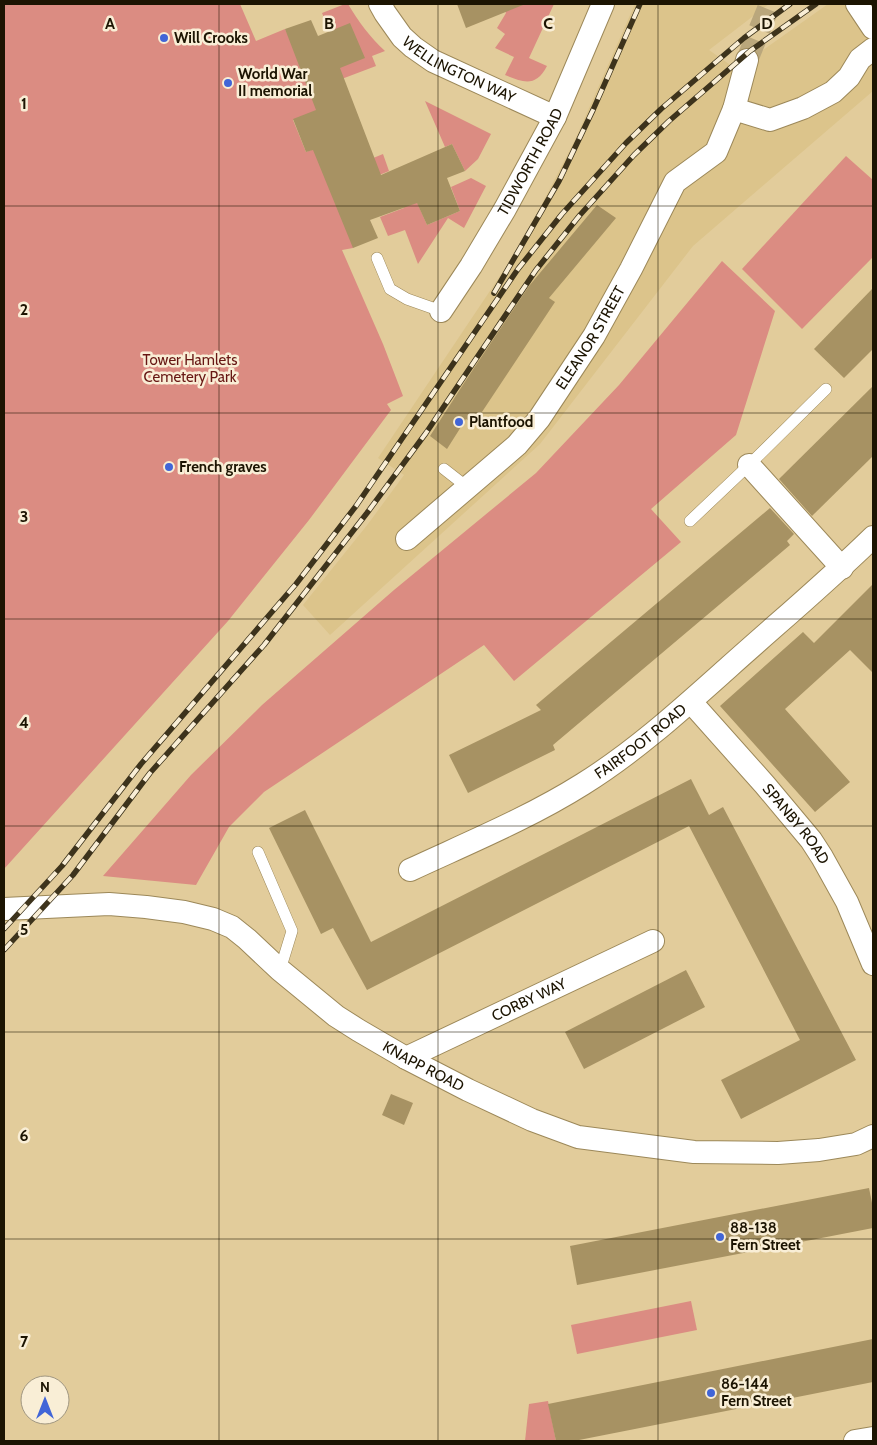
<svg xmlns="http://www.w3.org/2000/svg" width="877" height="1445" font-family="Cabin,sans-serif">
	<rect width="100%" height="100%" fill="#e2cc9b"/>
	<path fill="#dcc48b" d="M635 4H769L709 50 736 69 828 4H873V91L693 246 540 444 330 635 303 605 368 524 404 475 378 458 522 243 575 140Z"/>
	<g fill="#db8c82">
		<path d="M4 4H240L256 41 285 29 325 107 293 120 306 152 327 144 339 172 383 154 389 171 355 185 353 248 342 250 383 344 403 396 387 404 391 410 309 520 228 621 4 869Z"/>
		<path d="M345 4H348C358 21 370 37 385 51L372 56 376 66 339 80 330 31 322 13Z"/>
		<path d="M502 4H554L529 58 547 66C536 87 524 83 505 75L514 57 495 48 505 34 497 28 506 13Z"/>
		<path d="M425 101 491 134 478 159 465 171 452 144 445 147Z"/>
		<path d="M846 156 873 180V257L802 329 742 269Z"/>
		<path d="M471 178 486 186 464 228 448 218 418 264 405 230 388 236 380 217 404 208 400 198 413 193 427 225 460 211 451 187Z"/>
		<path d="M722 261 775 311 736 435 651 509 681 542 514 681 484 645 264 792 229 827 196 885 103 876 191 775 262 705 394 590 536 473 619 385Z"/>
		<path d="M691 1301 697 1330 577 1354 571 1325Z"/>
		<path d="M548 1401 556 1441H525L529 1404Z"/>
	</g>
	<g fill="#a79263">
		<path d="M457 4H523V5L466 28Z"/>
		<path d="M311 20 318 36 350 23 365 58 340 68 381 175 452 144 465 171 447 178 460 211 427 225 417 203 370 220 378 238 353 248 313 150 306 152 293 119 316 110 285 29Z"/>
		<path d="M597 205 616 218 549 298 555 302 474 424 466 419 447 449 430 436 466 380 529 286Z"/>
		<path d="M873 288V349L844 378 814 349Z"/>
		<path d="M873 386V456L812 516 779 479Z"/>
		<path d="M770 508 794 534 787 541 790 545 553 745 555 750 468 793 449 755 541 710 536 705Z"/>
		<path d="M873 584V673L850 650 785 709 850 782 815 812 720 706 803 632 814 643Z"/>
		<path d="M691 779 709 815 723 807 856 1060 741 1119 721 1080 800 1040 689 826 367 990 333 928 321 934 269 828 305 810 371 942Z"/>
		<path d="M686 970 705 1007 584 1069 565 1032Z"/>
		<path d="M391 1094 413 1103 404 1125 382 1115Z"/>
		<path d="M869 1188 873 1208V1228L577 1285 570 1246Z"/>
		<path d="M873 1339V1382L574 1441H556L548 1404Z"/>
	</g>
	<g fill="none" stroke-linecap="round" stroke-linejoin="round">
		<path stroke="#baa77c" stroke-width="22" stroke-dasharray="22 11" stroke-linecap="butt" d="M747 60 770 4"/>
		<defs>
			<g id="lane">
				<path d="M377 258 390 289 407 299 441 311"/>
				<path d="M444 469 467 487"/>
				<path d="M690 521 749 465 826 389"/>
				<path d="M258 852 292 931 280 970"/>
			</g>
			<g id="street">
				<path id="s1" d="M380 4 385 13 402 37 413 47 433 61 555 117"/>
				<path d="M857 4 873 28"/>
				<path d="M734 109 770 120 803 108 833 92 849 77 860 59 873 49"/>
				<path id="s2" d="M441 311 471 266 505 209 555 117 603 4"/>
				<path d="M749 465 842 568"/>
				<path id="s3" d="M407 539 517 445 539 419 594 336 631 269 675 182 716 152 734 109 747 60"/>
				<path id="s4" d="M691 702 765 785 811 840 822 857 847 902 873 964"/>
				<path id="s5" d="M410 870C468 843 529 818 583 784 636 751 683 708 730 666 778 623 827 582 873 537"/>
				<path id="s6" d="M4 909 109 904 146 907 184 912 213 919 232 927 247 939 280 970 336 1016 358 1030 406 1058 468 1090 532 1120 578 1137 694 1152 778 1153 819 1150 856 1144 873 1136"/>
				<path id="s7" d="M406 1058 653 941"/>
				<path d="M855 1441 873 1438"/>
			</g>
		</defs>
		<use href="#lane" stroke="#9c8859" stroke-width="12"/>
		<use href="#street" stroke="#9c8859" stroke-width="24"/>
		<use href="#lane" stroke="#fff" stroke-width="11"/>
		<use href="#street" stroke="#fff" stroke-width="22"/>
		<defs>
			<g id="rail">
				<path d="M494 293 559 181 593 110 640 4"/>
				<path d="M4 929 62 866 141 764 296 584 356 506 518 269 562 214 626 143 661 109 744 38 790 4"/>
				<path d="M4 950 73 875 150 773 264 645 367 513 426 433 536 270 580 215 634 155 669 121 750 51 816 4"/>
			</g>
		</defs>
		<use href="#rail" stroke="#3d331c" stroke-width="5.5"/>
		<use href="#rail" stroke="#f9eed6" stroke-width="4" stroke-dasharray="11" stroke-linecap="butt"/>
	</g>
	<path fill="none" stroke="#1c1402" stroke-width="1" stroke-opacity="0.55" d="M219 4V1441M438 4V1441M658 4V1441M4 206H873M4 413H873M4 619H873M4 826H873M4 1032H873M4 1239H873"/>
	<g fill="#4165d7" stroke="#f9eed6" stroke-width="2">
		<circle cx="164" cy="38" r="5"/>
		<circle cx="228" cy="83" r="5"/>
		<circle cx="459" cy="422" r="5"/>
		<circle cx="169" cy="467" r="5"/>
		<circle cx="720" cy="1237" r="5"/>
		<circle cx="711" cy="1393" r="5"/>
	</g>
	<g text-anchor="middle" dominant-baseline="central" stroke-width="5" stroke-linejoin="round" paint-order="stroke">
		<g font-size="15" font-weight="bold" fill="#1c1402" stroke="#f9eed6" text-anchor="start">
			<text x="174" y="38">Will Crooks</text>
			<text x="238" y="74">World War<tspan x="238" dy="17">II memorial</tspan></text>
			<text x="469" y="422">Plantfood</text>
			<text x="179" y="467">French graves</text>
			<text x="730" y="1228">88-138<tspan x="730" dy="17">Fern Street</tspan></text>
			<text x="721" y="1384">86-144<tspan x="721" dy="17">Fern Street</tspan></text>
		</g>
		<g font-size="15" fill="#1c1402" stroke="#f9eed6">
			<text stroke="none"><textPath href="#s1" startOffset="106">WELLINGTON WAY</textPath></text>
			<text stroke="none"><textPath href="#s2" startOffset="174">TIDWORTH ROAD</textPath></text>
			<text stroke="none"><textPath href="#s3" startOffset="275">ELEANOR STREET</textPath></text>
			<text stroke="none"><textPath href="#s5" startOffset="265">FAIRFOOT ROAD</textPath></text>
			<text stroke="none"><textPath href="#s4" startOffset="161">SPANBY ROAD</textPath></text>
			<text stroke="none"><textPath href="#s7" startOffset="136">CORBY WAY</textPath></text>
			<text stroke="none"><textPath href="#s6" startOffset="469">KNAPP ROAD</textPath></text>
		</g>
		<g font-size="15" fill="#671714" stroke="#f9eed6">
			<text x="190" y="360">Tower Hamlets<tspan x="190" dy="17">Cemetery Park</tspan></text>
		</g>
	</g>
	<g font-size="16" text-anchor="middle" font-weight="bold" fill="#1c1402" stroke="#f9eed6" stroke-width="5" stroke-linejoin="round" paint-order="stroke">
		<text x="110" y="29">A</text>
		<text x="329" y="29">B</text>
		<text x="548" y="29">C</text>
		<text x="767" y="29">D</text>
		<text x="24" y="109">1</text>
		<text x="24" y="315">2</text>
		<text x="24" y="522">3</text>
		<text x="24" y="728">4</text>
		<text x="24" y="935">5</text>
		<text x="24" y="1141">6</text>
		<text x="24" y="1347">7</text>
	</g>
	<rect width="877" height="1445" fill="none" stroke="#1c1402" stroke-width="10"/>
	<g transform="translate(45 1400)"><circle r="24" fill="#f9eed6" stroke="#a19781"/>
	<path d="M0-4L9 19L0 12L-9 19Z" fill="#4165d7"/>
	<text y="-8" font-size="14" font-weight="bold" text-anchor="middle" fill="#1c1402">N</text>
	</g>
</svg>
